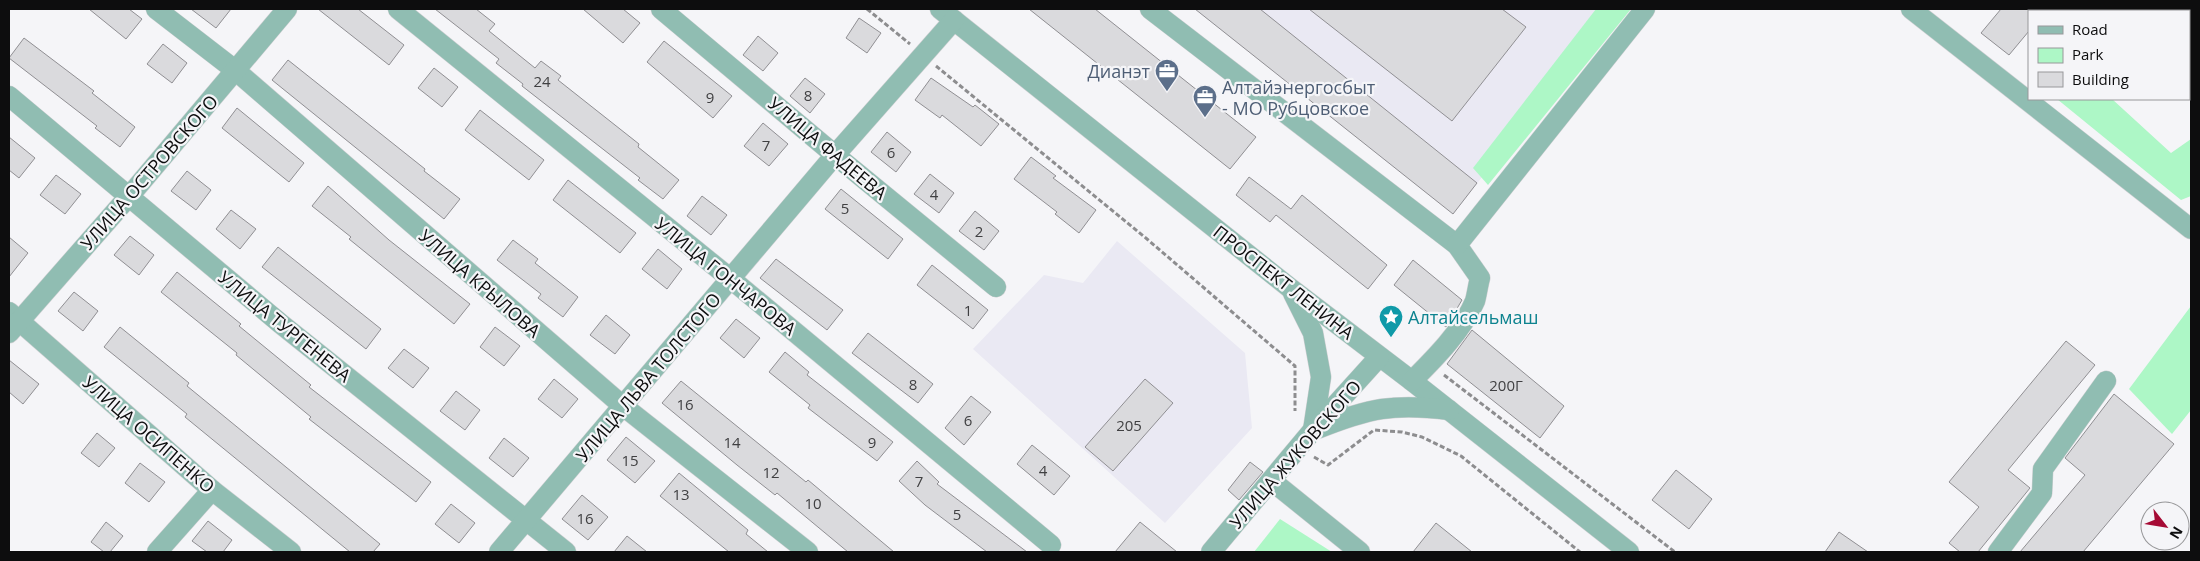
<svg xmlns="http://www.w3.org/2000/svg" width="2200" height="561" font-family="'Open Sans',sans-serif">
	<rect width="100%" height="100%" fill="#f5f5f8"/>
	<g fill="#eae9f3">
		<path d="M1195 9H1614L1453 214Z"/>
		<path d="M1117 241 1245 353 1252 428 1165 523 973 349 1044 275 1083 283Z"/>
	</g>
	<g fill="#adf7c6">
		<path d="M1596 9H1631L1488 185 1473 168Z"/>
		<path d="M2057 99H2112L2171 153 2191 139V196L2181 200Z"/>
		<path d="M2191 306V410L2172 434 2129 389Z"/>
		<path d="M1280 519 1332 552H1254Z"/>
	</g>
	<g fill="#dadadd" stroke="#908f93">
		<path d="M89 9H129L142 19 126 39Z"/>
		<path d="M191 9H231L216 28Z"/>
		<path d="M318 9H358L404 45 389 65Z"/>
		<path d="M435 9H476L495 24 489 31 535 68 541 61 561 76 558 80 639 144 638 147 679 180 663 199 638 180 640 178 522 86 523 84 496 63 499 59Z"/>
		<path d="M583 9H623L640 23 623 43Z"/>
		<path d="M1029 9H1095L1256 137 1230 169Z"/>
		<path d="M1195 9H1260L1477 183 1453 214Z"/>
		<path d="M1309 9H1502L1526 27 1452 121Z"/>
		<path d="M2001 9H2029V31L2009 55 1981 33Z"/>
		<path d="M859 18 881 33 867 53 846 38Z"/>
		<path d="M758 36 778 53 763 71 743 55Z"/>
		<path d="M24 38 94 91 92 93 135 127 120 147 95 128 97 126 9 58Z"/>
		<path d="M664 41 732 96 713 118 647 62Z"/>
		<path d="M163 44 187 63 172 83 147 64Z"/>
		<path d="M288 60 425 169 424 171 460 199 444 219 272 80Z"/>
		<path d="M434 68 458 87 442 107 418 88Z"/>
		<path d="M805 78 825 94 810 113 790 96Z"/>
		<path d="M931 78 973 107 975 105 999 124 981 146 942 115 940 118 915 100Z"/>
		<path d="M237 108 304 163 289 182 222 128Z"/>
		<path d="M480 110 544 160 529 180 465 130Z"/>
		<path d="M763 123 788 144 769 166 744 146Z"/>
		<path d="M887 132 911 152 896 172 871 152Z"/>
		<path d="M9 137 35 158 19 178 9 170Z"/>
		<path d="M1031 157 1056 176 1053 178 1096 210 1079 233 1055 214 1057 212 1014 179Z"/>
		<path d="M187 171 211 190 196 210 171 191Z"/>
		<path d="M930 174 954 193 939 213 914 194Z"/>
		<path d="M56 175 81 194 65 214 40 195Z"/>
		<path d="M1249 177 1291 209 1302 195 1387 265 1368 289 1276 215 1270 222 1236 195Z"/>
		<path d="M568 180 636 233 620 253 553 200Z"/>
		<path d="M328 186 389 240 470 304 454 324 349 239 351 237 312 206Z"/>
		<path d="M841 189 903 239 888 259 825 209Z"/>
		<path d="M702 196 727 215 711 235 687 216Z"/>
		<path d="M231 210 256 229 240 249 216 229Z"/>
		<path d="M975 211 999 231 984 250 959 231Z"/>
		<path d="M130 236 154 255 139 275 114 255Z"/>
		<path d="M9 237 28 253 9 277Z"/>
		<path d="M513 240 538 259 535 263 578 297 563 317 538 298 541 294 497 260Z"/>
		<path d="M278 247 381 329 366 349 262 267Z"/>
		<path d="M658 249 682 269 667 289 642 269Z"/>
		<path d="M776 259 843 310 827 330 760 278Z"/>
		<path d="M1413 260 1462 300 1446 327 1394 285Z"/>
		<path d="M932 265 988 310 973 329 917 285Z"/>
		<path d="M177 272 241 324 239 326 311 385 309 387 431 482 416 502 309 419 311 417 236 355 237 353 161 292Z"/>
		<path d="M74 292 98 311 83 331 58 311Z"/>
		<path d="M606 315 630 335 615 354 590 335Z"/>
		<path d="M736 319 760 338 744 358 720 338Z"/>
		<path d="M120 327 189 383 187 386 380 544 373 552H350L185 417 187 414 104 347Z"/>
		<path d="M495 327 520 346 504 366 480 347Z"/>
		<path d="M1472 330 1564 406 1540 438 1447 364Z"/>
		<path d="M868 333 933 384 918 403 852 353Z"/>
		<path d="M2066 341 2095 365 2008 470 2030 488 1978 552H1960L1949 543 1979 507 1949 482Z"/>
		<path d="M404 349 429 368 413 388 388 368Z"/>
		<path d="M785 352 809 372 807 375 893 442 877 461 808 408 810 405 769 372Z"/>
		<path d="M9 360 39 384 23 404 9 392Z"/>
		<path d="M554 379 578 399 562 418 538 399Z"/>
		<path d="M1145 379 1173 403 1113 471 1085 447Z"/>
		<path d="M681 381 806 482 808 480 894 552H848L777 493 775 495 737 465 662 403Z"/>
		<path d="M456 391 480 410 465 430 440 411Z"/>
		<path d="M2114 394 2174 444 2083 552H2020L2085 475 2065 458Z"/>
		<path d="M971 396 991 412 964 445 945 428Z"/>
		<path d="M97 433 115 448 99 467 81 453Z"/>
		<path d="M626 437 655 461 635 483 607 460Z"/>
		<path d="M504 438 529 458 513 477 489 458Z"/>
		<path d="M1032 445 1070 476 1054 495 1017 464Z"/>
		<path d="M917 461 939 482 937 484 1027 552H987L925 505 899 481Z"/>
		<path d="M1250 462 1263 472 1239 500 1228 490Z"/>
		<path d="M140 463 165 482 149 502 125 483Z"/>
		<path d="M1676 470 1712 499 1689 529 1652 500Z"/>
		<path d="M679 473 748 530 746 534 768 552H729L660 496Z"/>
		<path d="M582 495 608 517 588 540 562 519Z"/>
		<path d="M451 504 475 523 459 543 435 524Z"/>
		<path d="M208 521 232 540 223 552H207L192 541Z"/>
		<path d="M106 522 123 536 110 552H104L91 542Z"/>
		<path d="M1140 522 1177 552H1115Z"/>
		<path d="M1436 523 1472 552H1413Z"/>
		<path d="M1839 532 1868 552H1825Z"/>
		<path d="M627 536 647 552H614Z"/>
	</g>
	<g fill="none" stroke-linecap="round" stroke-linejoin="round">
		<defs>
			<g id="minor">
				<path d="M156 9 235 70 623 406 808 552"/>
				<path d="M398 9 731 279 1051 545"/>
				<path d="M661 9 835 155 996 287"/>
				<path d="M940 9 1290 288 1412 381 1629 552"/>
				<path d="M1150 9 1457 245 1480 278C1478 285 1477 294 1475 301 1463 330 1434 359 1412 381"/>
				<path d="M1911 9 2191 229"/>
				<path d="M9 96 281 324 566 552"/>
				<path d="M1457 245 1645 9"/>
				<path d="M1293 293 1313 333 1321 377 1313 430"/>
				<path d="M9 312 212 490 291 552"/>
				<path d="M9 333 137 187 287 9"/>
				<path d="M1317 429C1369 408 1394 403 1449 410"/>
				<path d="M1272 481 1360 552"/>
				<path d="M157 552 212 490"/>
				<path d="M499 552 835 155 954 20"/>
				<path d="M1211 552 1313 430 1379 357"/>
				<path d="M1998 552 2042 493 2043 469 2106 381"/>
			</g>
		</defs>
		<use href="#minor" stroke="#d0d0d3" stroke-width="21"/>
		<g stroke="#8d8d8f" stroke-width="3" stroke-dasharray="5 2.5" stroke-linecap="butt">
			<path d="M867 9 910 44"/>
			<path d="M936 66 1147 239 1295 366V411"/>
			<path d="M1444 375 1675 552"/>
			<path d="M1314 457 1328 465 1374 430 1402 432 1422 437 1461 456 1580 552"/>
		</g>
		<use href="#minor" stroke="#90bdb2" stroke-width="20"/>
	</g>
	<defs>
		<symbol id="office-pin" viewBox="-11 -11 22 30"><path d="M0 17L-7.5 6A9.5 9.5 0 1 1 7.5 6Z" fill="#5c6f8a" stroke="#f5f5f8"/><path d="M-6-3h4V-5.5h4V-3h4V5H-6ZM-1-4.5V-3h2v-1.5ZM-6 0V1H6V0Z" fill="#fff"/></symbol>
		<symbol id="sight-pin" viewBox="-11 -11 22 30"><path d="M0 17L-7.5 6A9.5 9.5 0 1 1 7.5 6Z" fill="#0f9aa8" stroke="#f5f5f8"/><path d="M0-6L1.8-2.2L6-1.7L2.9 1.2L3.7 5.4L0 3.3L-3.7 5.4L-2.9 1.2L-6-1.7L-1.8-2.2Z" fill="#fff"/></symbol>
	</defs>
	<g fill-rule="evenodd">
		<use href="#office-pin" x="1153" y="57" width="28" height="38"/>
		<use href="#office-pin" x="1191" y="83" width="28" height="38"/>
		<use href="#sight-pin" x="1377" y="303" width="28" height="38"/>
	</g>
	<g text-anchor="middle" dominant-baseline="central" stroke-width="4.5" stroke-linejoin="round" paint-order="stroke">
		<g font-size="15" fill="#404042">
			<text x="542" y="81">24</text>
			<text x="808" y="95">8</text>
			<text x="710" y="97">9</text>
			<text x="766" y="145">7</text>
			<text x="891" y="152">6</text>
			<text x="934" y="194">4</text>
			<text x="845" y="208">5</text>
			<text x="979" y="231">2</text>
			<text x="968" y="310">1</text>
			<text x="913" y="384">8</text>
			<text x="1506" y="385">200Г</text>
			<text x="685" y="404">16</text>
			<text x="968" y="420">6</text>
			<text x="1129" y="425">205</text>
			<text x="732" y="442">14</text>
			<text x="872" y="442">9</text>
			<text x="630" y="460">15</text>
			<text x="1043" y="470">4</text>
			<text x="771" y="472">12</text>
			<text x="919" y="481">7</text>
			<text x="681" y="494">13</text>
			<text x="813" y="503">10</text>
			<text x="957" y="514">5</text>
			<text x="585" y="518">16</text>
		</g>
		<g font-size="18" fill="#4e5e75" stroke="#f5f5f8" text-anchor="end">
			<text x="1150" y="71">Дианэт</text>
			<text x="1222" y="87" text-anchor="start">Алтайэнергосбыт<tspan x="1222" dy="21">- МО Рубцовское</tspan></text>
		</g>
		<g font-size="18" fill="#0d0d0e" stroke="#f5f5f8">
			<text transform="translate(828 148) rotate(40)">УЛИЦА ФАДЕЕВА</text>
			<text transform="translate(149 172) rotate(-49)">УЛИЦА ОСТРОВСКОГО</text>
			<text transform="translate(726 276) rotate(39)">УЛИЦА ГОНЧАРОВА</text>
			<text transform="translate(1284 282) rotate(38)">ПРОСПЕКТ ЛЕНИНА</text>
			<text transform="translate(480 283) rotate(41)">УЛИЦА КРЫЛОВА</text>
			<text transform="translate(285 326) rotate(39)">УЛИЦА ТУРГЕНЕВА</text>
			<text transform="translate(648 377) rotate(-50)">УЛИЦА ЛЬВА ТОЛСТОГО</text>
			<text transform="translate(149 434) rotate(41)">УЛИЦА ОСИПЕНКО</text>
			<text transform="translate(1295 454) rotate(-49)">УЛИЦА ЖУКОВСКОГО</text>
		</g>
		<g font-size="18" fill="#0d838f" stroke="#f5f5f8" text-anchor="start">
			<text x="1408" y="317">Алтайсельмаш</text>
		</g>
	</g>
	<rect width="2200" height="561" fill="none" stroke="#0d0d0e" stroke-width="20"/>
	<rect x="2028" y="10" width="162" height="90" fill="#f5f5f8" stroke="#98989a"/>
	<rect x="2038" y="26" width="25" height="8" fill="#90bdb2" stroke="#98989a"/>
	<text x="2072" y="35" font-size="15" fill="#0d0d0e">Road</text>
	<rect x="2038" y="48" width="25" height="15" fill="#adf7c6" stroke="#98989a"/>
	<text x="2072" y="60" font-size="15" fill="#0d0d0e">Park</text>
	<rect x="2038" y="72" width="25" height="15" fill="#dadadd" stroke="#98989a"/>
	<text x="2072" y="85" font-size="15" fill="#0d0d0e">Building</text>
	<g transform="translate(2165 526) rotate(121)"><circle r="24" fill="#f5f5f8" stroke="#98989a"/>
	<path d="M0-4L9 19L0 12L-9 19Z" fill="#a60b35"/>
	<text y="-8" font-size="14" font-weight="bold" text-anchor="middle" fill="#0d0d0e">N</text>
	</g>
</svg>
